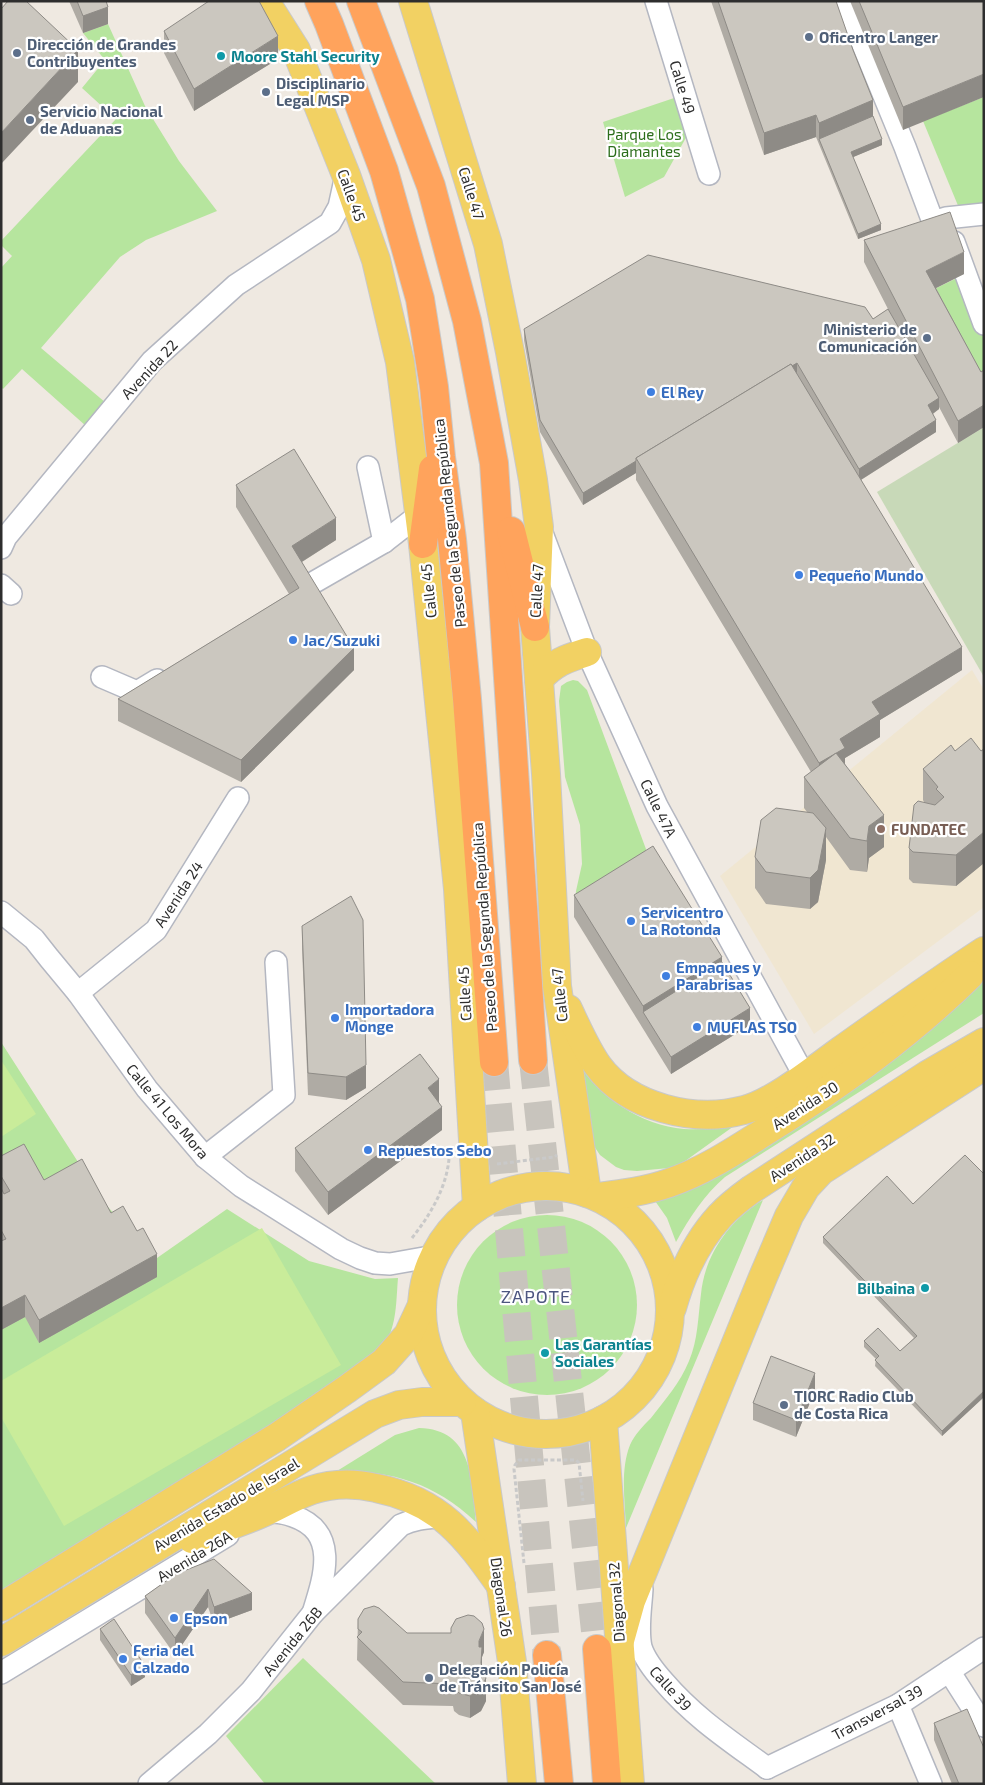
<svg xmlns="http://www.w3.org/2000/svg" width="985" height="1785" font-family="'Exo 2',sans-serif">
	<rect width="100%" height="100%" fill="#efe9e1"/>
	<path fill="#f0e6d1" d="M972 670 984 690V907L814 1034 720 876Z"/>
	<g fill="#b6e59e">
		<path d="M108 24 145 106 179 161 217 211 146 240 120 257 41 348 106 403 86 426 22 369 3 389 1 387V268L12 256 1 245V241L116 119 82 88 105 60 83 33Z"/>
		<path d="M677 97 688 134 664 177 625 197 603 122Z"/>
		<path d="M984 97V205L959 208 923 121Z"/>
		<path d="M959 277 984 337V381L926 293Z"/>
		<path d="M573 680 578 681 587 690 653 868 574 917 576 891 582 864 580 825 565 777 559 701 561 686 567 682Z"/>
		<path d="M984 980V1013L725 1177C704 1195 690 1217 676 1242L667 1218 653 1198 900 1054Z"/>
		<path d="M1 1042 105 1204 157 1258 227 1209 309 1261 375 1279 398 1278C396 1301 397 1324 385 1344 380 1353 372 1361 365 1369L111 1526 1 1591Z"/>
		<path d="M577 1062C600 1098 641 1125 684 1129 701 1130 718 1128 734 1126L681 1164 669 1168 637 1171 624 1170 616 1167 600 1155 586 1134Z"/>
		<path d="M763 1200 626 1528C625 1502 620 1470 630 1445 635 1434 643 1426 651 1418 665 1400 680 1383 689 1361 698 1340 698 1317 701 1294 705 1254 729 1221 763 1200Z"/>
		<circle cx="547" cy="1305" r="90"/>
		<path d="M419 1428C473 1429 472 1481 476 1522 434 1483 394 1471 337 1471L395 1435Z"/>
		<path d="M303 1658 436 1784H265L226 1736Z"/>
	</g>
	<path fill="#c8d9b8" d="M984 427V677L877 492Z"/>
	<g fill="#c9ec9a">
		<path d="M1 1060 36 1114 1 1137Z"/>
		<path d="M262 1228 341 1365 64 1526 1 1417V1381Z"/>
	</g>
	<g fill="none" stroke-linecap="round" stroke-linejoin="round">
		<g stroke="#c8c4bd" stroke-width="28" stroke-dasharray="28 14" stroke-linecap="butt">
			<path d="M533 1060 597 1649"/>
			<path d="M494 1062 547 1655"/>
		</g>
		<defs>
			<g id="minor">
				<path d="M656 1 709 174"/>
				<path d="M845 1 905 147 933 222 946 218 984 214"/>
				<path d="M954 242 984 324"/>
				<path d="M368 467 384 542"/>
				<path d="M542 533 587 652 657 806 805 1077"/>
				<path d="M1 548 6 537 152 361 236 285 330 223 339 207 346 175"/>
				<path d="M1 585 11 594"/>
				<path d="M304 588 384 542 420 514"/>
				<path d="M102 677 137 692 157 680"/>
				<path d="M1 912 34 939 49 958 78 993 147 1089 205 1157 241 1186 341 1249 360 1258 375 1263 390 1264 435 1256"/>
				<path d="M78 993 156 930 238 798"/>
				<path d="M205 1157 284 1095 276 962"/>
				<path d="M263 1514C271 1510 284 1513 293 1516 340 1532 324 1578 313 1613"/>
				<path d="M642 1589C641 1607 637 1629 641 1647 645 1660 655 1672 664 1682 695 1718 729 1740 767 1768"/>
				<path d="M949 1671 984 1726"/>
				<path d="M1 1673 228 1535"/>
				<path d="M898 1705 931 1784"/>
				<path d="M767 1768 898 1705 984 1648"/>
				<path d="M149 1784 208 1734 251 1691 313 1613 401 1525C415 1518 427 1518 442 1517"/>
			</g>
			<g id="major">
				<path d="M265 1 296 50 346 175 376 260 400 362 423 544 458 889 477 1207"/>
				<path d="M413 1 488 244 510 352 533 480 539 527 535 627 546 774 557 986 587 1193"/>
				<path d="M539 679C555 662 565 659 587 652"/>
				<path d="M568 1009C577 1028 586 1049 598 1066 629 1108 695 1123 744 1110 773 1103 815 1069 840 1051 888 1017 935 983 984 951"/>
				<circle cx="546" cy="1310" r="124"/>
				<path d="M599 1197C623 1194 646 1191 669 1183 705 1171 737 1149 769 1129 842 1083 909 1035 970 975"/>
				<path d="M672 1308C681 1276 697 1241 720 1216 729 1206 741 1197 752 1189L927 1075 984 1042"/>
				<path d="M475 1412 512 1662 522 1784"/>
				<path d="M603 1420 630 1784"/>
				<path d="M192 1539C217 1530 243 1522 267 1511 282 1504 297 1495 312 1490 333 1483 355 1483 376 1488 440 1501 466 1536 501 1586"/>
				<path d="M1 1607 277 1437 347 1389 384 1362 408 1335 422 1305"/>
				<path d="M1 1642 375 1414 399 1405 422 1402H462"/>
				<path d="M619 1644 631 1601 763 1277 789 1216 806 1187 821 1171 984 1066"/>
			</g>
			<g id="highway">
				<path d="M319 1 329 24 384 171 420 299 434 387 441 457 452 539 467 699 494 1062"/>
				<path d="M361 1 431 186 467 321 494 463 533 1060"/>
				<path d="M511 531 535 627"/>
				<path d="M423 544 433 469"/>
				<path d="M597 1649 607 1784"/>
				<path d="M547 1655 559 1784"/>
			</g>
		</defs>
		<use href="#minor" stroke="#b4b7c1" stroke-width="24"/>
		<use href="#major" stroke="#c9c9c9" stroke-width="30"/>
		<use href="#highway" stroke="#c9c9c9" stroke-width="30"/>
		<g stroke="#c9c9c9" stroke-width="3" stroke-dasharray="4 2.5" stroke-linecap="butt">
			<path d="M497 1164 554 1157 557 1155"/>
			<path d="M412 1238C430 1215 446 1189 449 1159"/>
			<path d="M524 1563 514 1469 515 1465 519 1460H576L579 1463 583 1501"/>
		</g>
		<use href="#minor" stroke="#fff" stroke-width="21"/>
		<use href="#major" stroke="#f2d163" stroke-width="28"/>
		<use href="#highway" stroke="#ffa35c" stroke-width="28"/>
	</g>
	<g fill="#afaba4">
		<path d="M69 1H106L108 24 83 33Z"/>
		<path d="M711 1H836L882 145 853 157 881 230 858 239 816 137 764 155Z"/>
		<path d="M850 1H984L903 130Z"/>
		<path d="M164 31 278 59 194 111 164 53Z"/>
		<path d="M864 240 964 274 936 288 981 372 984 370V427L958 443 939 407V409L933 414 936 432 861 480 962 670 880 720V737L845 758V764L884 847 869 858 867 872 850 870 826 837V860L818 902 810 909 766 904 755 888V857L807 812 804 808V777L811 772 636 480V473L583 505 540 432 524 340V329L873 319 888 309 864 262Z"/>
		<path d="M236 485 336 540 302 562 354 670 241 782 118 721V699L289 594 236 507Z"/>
		<path d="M984 749V863L956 886 913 883 909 879V848L924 802 923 800V769L955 751H981Z"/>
		<path d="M574 895 722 962 750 1025 671 1074 574 917Z"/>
		<path d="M302 926 366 1088 346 1100 308 1095 302 948Z"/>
		<path d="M439 1102 438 1103 442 1130 328 1215 295 1171V1148Z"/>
		<path d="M1 1156 44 1180 111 1213 157 1277 39 1343 25 1317 1 1330Z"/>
		<path d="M984 1174V1397L942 1436 875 1366 876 1359 864 1347V1341L900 1351 914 1338 823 1243V1237L913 1204Z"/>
		<path d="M815 1390 796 1437 753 1420V1403Z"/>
		<path d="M176 1574 252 1610 214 1624 208 1607 175 1655 145 1613V1596Z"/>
		<path d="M358 1619 407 1633 484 1652 482 1657V1665L486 1701 481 1711 470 1718 459 1715 454 1711 453 1706 403 1705 357 1660Z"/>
		<path d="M100 1629 145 1677 131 1686 100 1640Z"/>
		<path d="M934 1723 984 1784H952L934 1740Z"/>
	</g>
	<g fill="#8e8b86">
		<path d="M108 7V24L83 33V16Z"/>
		<path d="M278 36V59L194 111V89Z"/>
		<path d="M78 50V82L1 164V133Z"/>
		<path d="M984 74V97L903 130V107Z"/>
		<path d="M873 100V122L819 139V145V123Z"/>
		<path d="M816 115V137L764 155V133Z"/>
		<path d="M882 139V145L851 158V152Z"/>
		<path d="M881 224V230L858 239V234Z"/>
		<path d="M964 252V274L926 293V271Z"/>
		<path d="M797 363V375L637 460Z"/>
		<path d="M939 398V409L928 417V405Z"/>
		<path d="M984 405V427L958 443V421Z"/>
		<path d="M936 420V432L859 481V469Z"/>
		<path d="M636 461V473L583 505V493Z"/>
		<path d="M336 518V540L292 568V546Z"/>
		<path d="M962 647V670L880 720V737L845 758V770L819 785V763L872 702Z"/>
		<path d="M354 648V670L241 782V760Z"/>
		<path d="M884 815V847L869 858 867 872V841L869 826Z"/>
		<path d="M826 828V860L818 902 810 909V878Z"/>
		<path d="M984 832V863L956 886V855Z"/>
		<path d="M722 957V979L643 1012V1006Z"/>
		<path d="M750 1008V1025L671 1074V1057Z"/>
		<path d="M366 1065V1088L346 1100V1077Z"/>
		<path d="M439 1079V1102L428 1111V1088Z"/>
		<path d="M442 1107V1130L328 1215V1192Z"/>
		<path d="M157 1254V1277L39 1343V1320Z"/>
		<path d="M25 1295V1317L1 1330V1308Z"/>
		<path d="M815 1373V1390L796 1437V1420Z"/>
		<path d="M984 1391V1397L942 1436V1431Z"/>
		<path d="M208 1589V1607L175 1655V1638Z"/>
		<path d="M252 1593V1610L214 1624V1607Z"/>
		<path d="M484 1629V1652L482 1657V1670L479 1664V1641Z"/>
		<path d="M145 1666V1677L131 1686V1675Z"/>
		<path d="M486 1678V1701L481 1711 470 1718V1696Z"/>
	</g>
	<g fill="#cbc7bf" stroke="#8e8b86">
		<path d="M8 1H26L78 50 1 133V9Z"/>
		<path d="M77 1H106L108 7 83 16Z"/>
		<path d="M209 1H259L278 36 194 89 164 31Z"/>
		<path d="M718 1H836L853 50 873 100 819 123 816 115 764 133Z"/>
		<path d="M859 1H984V74L903 107Z"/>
		<path d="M873 116 882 139 851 152 881 224 858 234 819 139Z"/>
		<path d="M950 212 964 252 926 271 981 372 984 370V405L958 421 864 240Z"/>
		<path d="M648 255 865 307 873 319 888 309 939 398 928 405 936 420 859 469 797 363 792 366 791 364 636 458V461L583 493 540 420 524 329Z"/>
		<path d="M791 364 962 647 872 702 880 714 840 739 845 748 819 763 636 458Z"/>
		<path d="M294 449 336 518 292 546 354 648 241 760 118 699 299 588 236 485Z"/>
		<path d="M971 738 981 751 984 749V832L956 855 913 852 909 848 914 805 918 801 935 805 944 797 936 789 938 787 923 769 951 745 955 751Z"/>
		<path d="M836 753 884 815 869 826 867 841 850 838 804 777Z"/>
		<path d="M776 808 813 813 826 828 818 870 810 878 766 872 755 857 761 820Z"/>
		<path d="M653 846 722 957 643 1006 574 895Z"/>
		<path d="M351 896 363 920 366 1065 346 1077 308 1073 302 926Z"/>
		<path d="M722 962 750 1008 671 1057 643 1012Z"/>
		<path d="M420 1054 439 1079 428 1088 442 1107 328 1192 295 1148Z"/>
		<path d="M24 1144 44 1180 82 1159 111 1213 123 1206 137 1231 143 1228 157 1254 39 1320 25 1295 1 1308V1241L6 1239 1 1230V1188L4 1194 10 1191 1 1176V1156Z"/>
		<path d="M965 1155 984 1174V1391L942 1431 875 1360 879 1356 864 1341 878 1328 900 1351 917 1336 823 1237 887 1176 913 1204Z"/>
		<path d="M771 1356 815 1373 796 1420 753 1403Z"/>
		<path d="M214 1559 252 1593 214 1607 208 1589 175 1638 145 1596 176 1574Z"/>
		<path d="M374 1606 379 1608 407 1633H451V1628L456 1619 468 1615 474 1616 482 1623 484 1629 479 1641V1647H482L481 1663 486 1678 481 1689 470 1696 459 1693 454 1688 453 1684 403 1682 357 1637 362 1632 358 1629V1619L364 1609Z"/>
		<path d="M114 1619 145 1666 131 1675 100 1629Z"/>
		<path d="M967 1709 984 1748V1784H959L934 1723Z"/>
	</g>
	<g fill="#5c6f8a" stroke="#fff" stroke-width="2">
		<circle cx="809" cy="37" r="5"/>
		<circle cx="17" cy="53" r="5"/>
		<circle cx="266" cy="92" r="5"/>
		<circle cx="30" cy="120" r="5"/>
		<circle cx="927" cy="338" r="5"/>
		<circle cx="784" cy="1405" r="5"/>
		<circle cx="429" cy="1678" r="5"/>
	</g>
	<g fill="#0f9aa8" stroke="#fff" stroke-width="2">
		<circle cx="221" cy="56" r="5"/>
		<circle cx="925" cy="1288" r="5"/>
		<circle cx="545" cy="1353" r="5"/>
	</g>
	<g fill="#3f7fe0" stroke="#fff" stroke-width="2">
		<circle cx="651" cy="392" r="5"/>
		<circle cx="799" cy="575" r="5"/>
		<circle cx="293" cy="640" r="5"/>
		<circle cx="631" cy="921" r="5"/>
		<circle cx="666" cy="976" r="5"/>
		<circle cx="335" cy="1018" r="5"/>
		<circle cx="697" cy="1027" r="5"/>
		<circle cx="368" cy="1150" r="5"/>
		<circle cx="174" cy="1618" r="5"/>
		<circle cx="123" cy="1659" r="5"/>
	</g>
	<circle fill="#8d6e63" stroke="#fff" stroke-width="2" cx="881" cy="829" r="5"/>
	<g text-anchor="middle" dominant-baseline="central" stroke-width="4.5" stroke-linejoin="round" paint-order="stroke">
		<g font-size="15" font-weight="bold" fill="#4e5e75" stroke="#fff" text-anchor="start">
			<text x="819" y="37">Oficentro Langer</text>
			<text x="27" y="44">Dirección de Grandes<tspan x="27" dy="17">Contribuyentes</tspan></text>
			<text x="276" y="83">Disciplinario<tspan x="276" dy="17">Legal MSP</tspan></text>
			<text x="40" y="111">Servicio Nacional<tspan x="40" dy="17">de Aduanas</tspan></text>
			<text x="917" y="329" text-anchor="end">Ministerio de<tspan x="917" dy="17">Comunicación</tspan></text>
			<text x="794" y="1396">TI0RC Radio Club<tspan x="794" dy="17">de Costa Rica</tspan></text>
			<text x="439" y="1669">Delegación Policía<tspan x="439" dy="17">de Tránsito San José</tspan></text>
		</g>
		<g font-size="15" font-weight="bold" fill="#0d838f" stroke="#fff" text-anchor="start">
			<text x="231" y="56">Moore Stahl Security</text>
			<text x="915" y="1288" text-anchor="end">Bilbaina</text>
			<text x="555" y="1344">Las Garantías<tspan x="555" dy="17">Sociales</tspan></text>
		</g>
		<g font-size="15" fill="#2e2e2e" stroke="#fff">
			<text transform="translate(683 87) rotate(73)">Calle 49</text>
			<text transform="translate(472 193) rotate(73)">Calle 47</text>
			<text transform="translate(352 195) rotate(70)">Calle 45</text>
			<text transform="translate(149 369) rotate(-47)">Avenida 22</text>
			<text transform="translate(449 523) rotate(-96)">Paseo de la Segunda República</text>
			<text transform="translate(428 591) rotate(-96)">Calle 45</text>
			<text transform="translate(536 591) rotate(-87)">Calle 47</text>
			<text transform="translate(659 808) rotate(64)">Calle 47A</text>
			<text transform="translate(178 894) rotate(-57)">Avenida 24</text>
			<text transform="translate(484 927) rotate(-94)">Paseo de la Segunda República</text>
			<text transform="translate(464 994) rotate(-93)">Calle 45</text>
			<text transform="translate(559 995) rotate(-96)">Calle 47</text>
			<text transform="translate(805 1105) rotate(-33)">Avenida 30</text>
			<text transform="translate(168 1111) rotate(50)">Calle 41 Los Mora</text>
			<text transform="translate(802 1157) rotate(-33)">Avenida 32</text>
			<text transform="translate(226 1504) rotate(-31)">Avenida Estado de Israel</text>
			<text transform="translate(194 1556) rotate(-31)">Avenida 26A</text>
			<text transform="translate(502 1597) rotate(82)">Diagonal 26</text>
			<text transform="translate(616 1602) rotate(-94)">Diagonal 32</text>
			<text transform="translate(292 1641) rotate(-51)">Avenida 26B</text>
			<text transform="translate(671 1688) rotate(48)">Calle 39</text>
			<text transform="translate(877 1712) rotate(-28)">Transversal 39</text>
		</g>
		<g font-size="15" fill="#2c6e1b" stroke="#fff">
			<text x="644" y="134">Parque Los<tspan x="644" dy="17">Diamantes</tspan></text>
		</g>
		<g font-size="15" font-weight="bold" fill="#366cbe" stroke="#fff" text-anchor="start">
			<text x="661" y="392">El Rey</text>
			<text x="809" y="575">Pequeño Mundo</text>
			<text x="303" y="640">Jac/Suzuki</text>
			<text x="641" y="912">Servicentro<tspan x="641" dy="17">La Rotonda</tspan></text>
			<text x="676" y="967">Empaques y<tspan x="676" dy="17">Parabrisas</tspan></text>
			<text x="345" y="1009">Importadora<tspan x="345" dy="17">Monge</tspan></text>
			<text x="707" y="1027">MUFLAS TSO</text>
			<text x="378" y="1150">Repuestos Sebo</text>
			<text x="184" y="1618">Epson</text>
			<text x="133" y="1650">Feria del<tspan x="133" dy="17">Calzado</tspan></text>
		</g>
		<g font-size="15" font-weight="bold" fill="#785e54" stroke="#fff" text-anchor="start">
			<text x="891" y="829">FUNDATEC</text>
		</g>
		<g font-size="18" letter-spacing="1" fill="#4d5680" stroke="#fff">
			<text x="536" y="1296">ZAPOTE</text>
		</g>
	</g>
	<rect width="985" height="1785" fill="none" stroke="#2e2e2e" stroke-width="5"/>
</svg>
